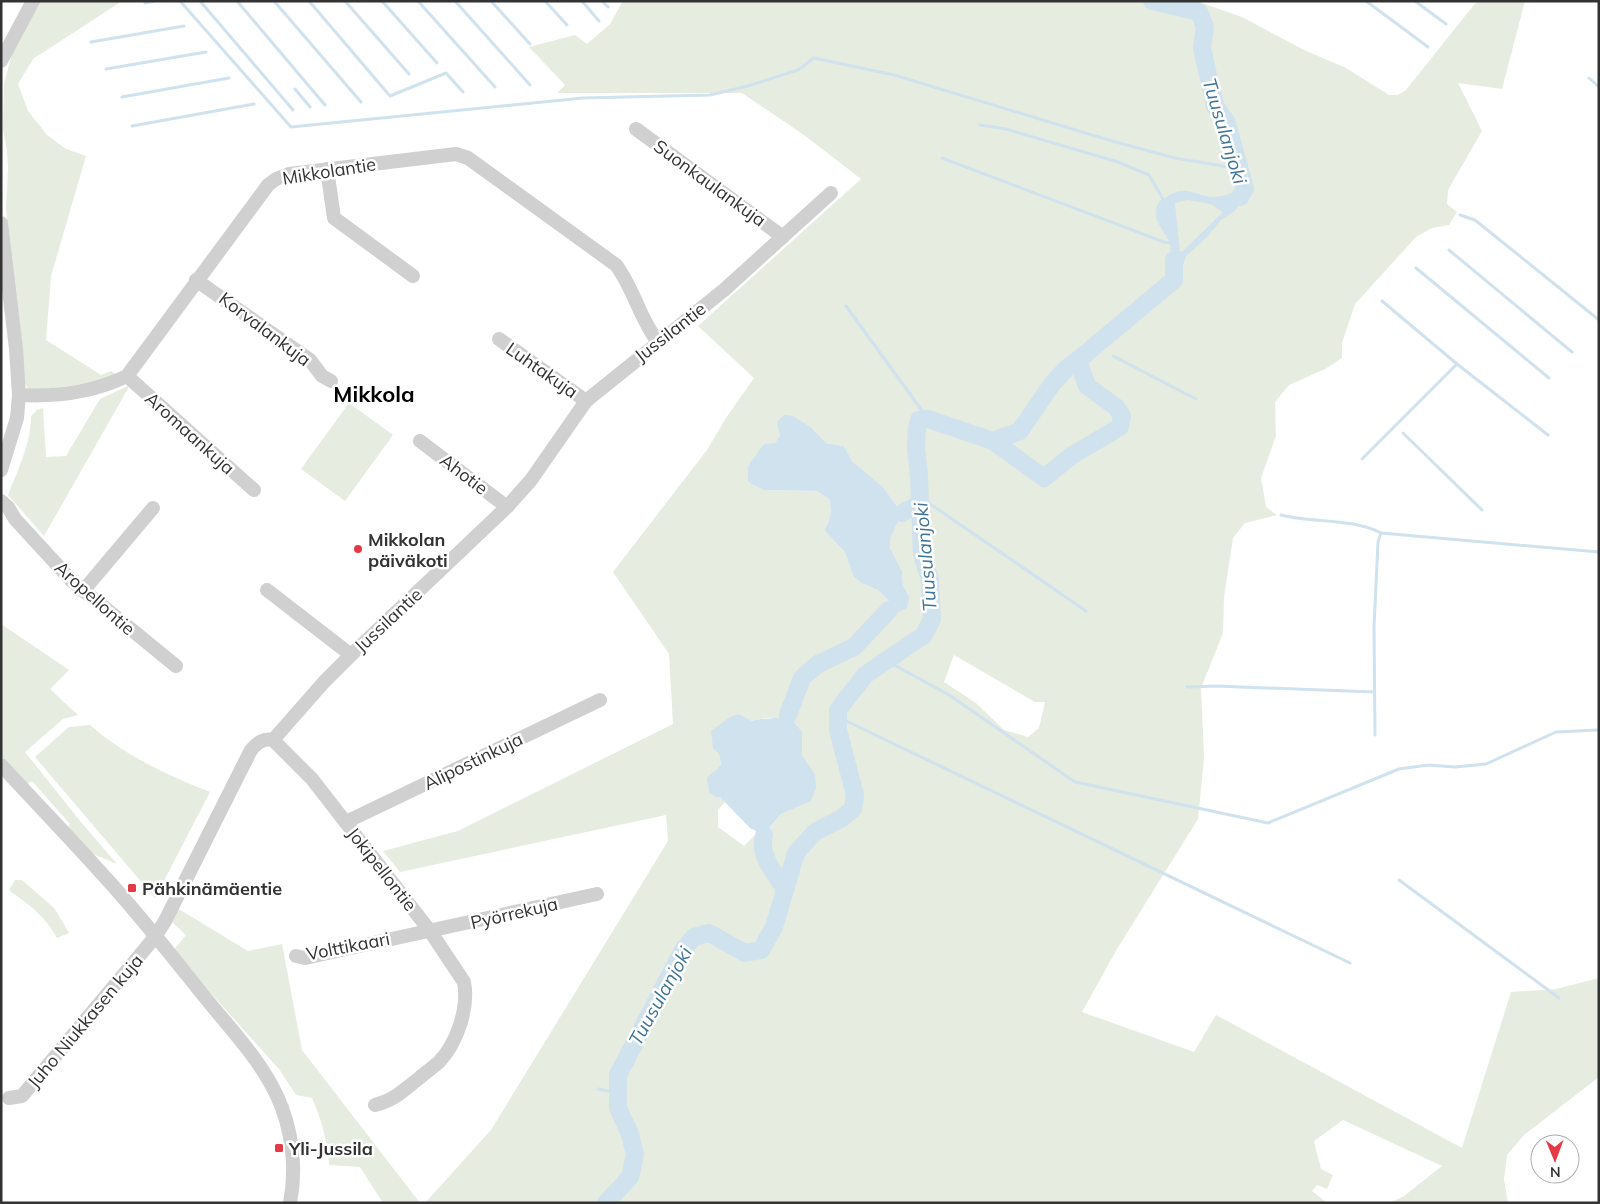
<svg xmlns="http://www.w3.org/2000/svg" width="1600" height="1204" font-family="Mulish,sans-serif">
	<rect width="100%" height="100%" fill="#fff"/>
	<g fill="#e6ecdf" fill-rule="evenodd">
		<path d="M39 1H122L33 59 18 84 28 111 47 135 66 149 86 156 51 276 46 340 101 375 111 371 118 376 106 381 29 391 24 381 6 209 8 169 7 150 3 129 4 84 13 50Z"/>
		<path d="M623 1H1196L1242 17 1304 50 1346 68 1389 95H1398L1406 90 1477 1H1525L1502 89 1458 83 1482 131 1448 190 1447 204 1457 212 1449 225 1432 228 1416 237 1355 304 1342 343V358L1325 369 1289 385 1275 402 1276 436 1261 478 1266 507 1277 515 1245 523 1233 538 1224 597 1223 633 1201 688 1204 758 1198 819 1117 949 1082 1012 1194 1052 1216 1015 1462 1148 1511 992 1556 989 1599 978V1077L1524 1135 1507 1155 1504 1179 1508 1203H1390L1404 1196 1442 1166 1343 1120 1314 1141 1321 1169 1333 1175 1327 1189 1317 1185 1312 1191 1327 1203H425L491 1130 668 841 666 815 400 872 383 851 458 831 673 724 669 654 613 572 707 450 726 418 754 378 698 326 861 179 804 135 742 93H557L565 85 529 47 575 35 587 44 610 24ZM812 428 826 443 844 446 852 461 883 487 902 513 890 539V548L902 571 903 585 909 597 889 601 878 590 861 583 853 576 845 552 824 530C831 521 832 510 829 499L817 491 763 490 748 482V466L764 445 775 443 780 435ZM954 655 1035 702H1045L1039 728 1028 737 1004 730 976 703 944 682ZM739 714 752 721C776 714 782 719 802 732V755L815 774 794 807 781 814 765 835 758 832 744 846 718 827V810L725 802 720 797 715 770 721 766 719 754Z"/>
		<path d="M130 385 44 536 8 495C18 469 31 444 31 416L37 410 43 408 46 457 66 456 100 399Z"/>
		<path d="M349 403 393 435 345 501 301 469Z"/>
		<path d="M1 624 69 670 50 689 78 715 63 719 25 752 80 821 117 864 93 854 68 827 70 824 32 781 27 784 1 756Z"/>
		<path d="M90 725C125 756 167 775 210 792L155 898 35 757 69 727Z"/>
		<path d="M15 880H22L55 909 69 933 57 938C46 917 29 904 10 891V888Z"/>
		<path d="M177 908 248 951 282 944 302 1050 420 1203H383L360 1167 329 1165C328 1143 321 1118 312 1098L296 1095 279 1069 173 951 186 935 171 921Z"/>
	</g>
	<g fill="#cfe2ee" fill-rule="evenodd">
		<path d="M1248 174V198L1247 204H1240L1235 211 1221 220 1207 237 1186 256 1177 283 1166 280C1168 269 1172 256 1170 245 1167 231 1151 222 1157 206 1158 202 1161 200 1165 198 1187 183 1192 196 1213 197 1221 197 1228 194 1236 192V183L1234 176ZM1187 200 1211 204 1223 212 1183 251 1180 252 1175 203Z"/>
		<path d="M784 415 793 416 812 428 826 443 844 446 852 461 883 487 902 513 890 539V548L902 571 903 585 909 597 907 608 899 612 889 610V601L878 590 861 583 853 576 845 552 824 530C831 521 832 510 829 499L817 491 763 490 748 482V466L764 444 775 443 780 435 777 422Z"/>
		<path d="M739 714 752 721C765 717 777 720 788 715L802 732V755L815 774 816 788 811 801 781 814 764 835 750 828 720 797H716L709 792 707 778 721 765 719 754 713 748 711 731 730 717Z"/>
	</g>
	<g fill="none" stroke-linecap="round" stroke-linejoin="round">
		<g stroke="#cfe2ee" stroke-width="3">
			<path d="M180 1 291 127 583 98 710 95 748 86 798 70 814 58 894 75 1112 141 1175 158 1241 169"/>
			<path d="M200 1 293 110"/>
			<path d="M237 1 325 105"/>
			<path d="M274 1 361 102"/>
			<path d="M309 1 390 96 446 73 463 92"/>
			<path d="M345 1 409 74"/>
			<path d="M382 1 437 63"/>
			<path d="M418 1 495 87"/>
			<path d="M455 1 530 85"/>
			<path d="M491 1 530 44"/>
			<path d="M545 1 567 25"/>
			<path d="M582 1 599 21"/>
			<path d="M602 1 608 7"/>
			<path d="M1366 1 1428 47"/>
			<path d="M1415 1 1446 24"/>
			<path d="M145 3 154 1"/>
			<path d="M91 42 184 26"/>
			<path d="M106 69 206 52"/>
			<path d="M1589 78 1599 87"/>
			<path d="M295 89 310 107"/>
			<path d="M122 97 229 78"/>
			<path d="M980 125 1006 129 1118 162 1149 175 1164 201"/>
			<path d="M132 126 254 104"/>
			<path d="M942 158 1164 242 1171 243"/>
			<path d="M1460 215 1475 220 1599 320"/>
			<path d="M1449 250 1572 352"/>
			<path d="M1416 268 1549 378"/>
			<path d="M1382 301 1457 364 1548 435"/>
			<path d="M846 306 928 419"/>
			<path d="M1113 356 1196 399"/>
			<path d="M1403 433 1482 510"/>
			<path d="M1362 459 1457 364"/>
			<path d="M920 497 1086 611"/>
			<path d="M1281 515C1311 523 1354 518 1381 533"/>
			<path d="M887 661 949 695 1075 782 1268 823 1399 769 1428 765 1455 767 1486 764 1556 732 1597 730"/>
			<path d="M1187 687 1216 686 1374 692"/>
			<path d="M838 717 1350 963"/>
			<path d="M1375 735 1374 627 1378 542 1381 533 1599 552"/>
			<path d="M1399 880 1559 998"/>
			<path d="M598 1089 618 1093"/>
		</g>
		<g stroke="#cfe2ee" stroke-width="18">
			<path d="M1152 1 1199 12 1205 27 1202 48 1215 106 1227 123 1245 189 1240 197"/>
			<path d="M993 441 1044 478 1071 456 1120 427 1122 416 1116 407 1087 386 1078 360"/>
			<path d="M902 513 920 504"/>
			<path d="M788 715 802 678 818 664 854 647 889 610"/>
			<path d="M764 835C758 855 775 873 785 889"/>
			<path d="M606 1203 630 1177 635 1155 630 1134 618 1108V1075L683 950 694 937 709 933 745 953 761 950 774 927 796 853 815 832 842 818 853 809 855 795 838 730V710L865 675 924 635 932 619 930 580 922 554 919 477 916 446 917 428 919 420 928 419 993 441 1020 431 1052 384 1067 368 1078 360 1174 280V260"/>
		</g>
		<g stroke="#d0d0d0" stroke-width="14">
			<path d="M1 61 33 1"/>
			<path d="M636 129 783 237"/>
			<path d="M327 169 334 218 413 276"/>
			<path d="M1 223 16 349 19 395 17 418 1 470"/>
			<path d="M196 280 310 360 322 376 331 381"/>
			<path d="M499 339 586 401"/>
			<path d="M127 376 254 490"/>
			<path d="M19 395C56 397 94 392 127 376L268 185 276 179 289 174 456 154 468 158 616 265C634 289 640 319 658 342"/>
			<path d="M420 441 507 507"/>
			<path d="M1 501 8 507 15 519 72 581 176 666"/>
			<path d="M267 590 351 655"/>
			<path d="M83 591 153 508"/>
			<path d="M273 740 312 779 430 931 464 982C469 1008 457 1043 439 1062 432 1068 425 1073 418 1079 401 1092 396 1099 375 1105"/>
			<path d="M1 765C35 802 70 838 104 876 139 914 171 955 203 995 228 1026 260 1059 277 1096 292 1128 297 1168 290 1203"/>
			<path d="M346 822 600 700"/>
			<path d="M296 956 305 958 597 894"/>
			<path d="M9 1098 22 1096 155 937 165 921 251 750C257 743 263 738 273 740L324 682 351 655 507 507 531 480 586 401 724 290 831 193"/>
		</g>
	</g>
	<g fill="#e63946" stroke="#fff" stroke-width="2">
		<circle cx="358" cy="549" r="5"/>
		<rect x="127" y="883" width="10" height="10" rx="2.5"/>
		<rect x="274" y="1143" width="10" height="10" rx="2.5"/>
	</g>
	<g text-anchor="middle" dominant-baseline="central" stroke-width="5" stroke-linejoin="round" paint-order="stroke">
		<g font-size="18" fill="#333" stroke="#fff">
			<text transform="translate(329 171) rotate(-9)">Mikkolantie</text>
			<text transform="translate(710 183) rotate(36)">Suonkaulankuja</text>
			<text transform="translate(265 329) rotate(37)">Korvalankuja</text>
			<text transform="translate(670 332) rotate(-38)">Jussilantie</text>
			<text transform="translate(542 370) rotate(35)">Luhtakuja</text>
			<text transform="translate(190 433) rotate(42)">Aromaankuja</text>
			<text transform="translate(464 474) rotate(37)">Ahotie</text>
			<text transform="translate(95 598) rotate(42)">Aropellontie</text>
			<text transform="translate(388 620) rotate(-43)">Jussilantie</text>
			<text transform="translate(473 761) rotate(-26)">Alipostinkuja</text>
			<text transform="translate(382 869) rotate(52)">Jokipellontie</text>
			<text transform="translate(514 913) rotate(-13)">Pyörrekuja</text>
			<text transform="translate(348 946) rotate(-11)">Volttikaari</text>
			<text transform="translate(85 1021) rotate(-50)">Juho Niukkasen kuja</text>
		</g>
		<g font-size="18" font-weight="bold" fill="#333" stroke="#fff" text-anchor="start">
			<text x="368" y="539">Mikkolan<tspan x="368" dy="21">päiväkoti</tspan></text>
			<text x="142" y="888">Pähkinämäentie</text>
			<text x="289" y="1148">Yli-Jussila</text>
		</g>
		<g font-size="19" font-style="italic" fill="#3f7597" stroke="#fff">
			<text transform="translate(1225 131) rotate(73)">Tuusulanjoki</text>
			<text transform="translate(925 557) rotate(-95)">Tuusulanjoki</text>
			<text transform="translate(660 996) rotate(-61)">Tuusulanjoki</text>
		</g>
		<g font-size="22" font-weight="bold" fill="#000" stroke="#fff">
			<text x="374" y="394">Mikkola</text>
		</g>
	</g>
	<rect width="1600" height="1204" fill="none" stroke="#333333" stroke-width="5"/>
	<g transform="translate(1555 1159) rotate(179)"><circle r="24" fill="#ffffff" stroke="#adadad"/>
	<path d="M0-4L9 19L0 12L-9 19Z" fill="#e63946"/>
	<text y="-8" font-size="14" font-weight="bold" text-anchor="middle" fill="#333333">N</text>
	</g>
</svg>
